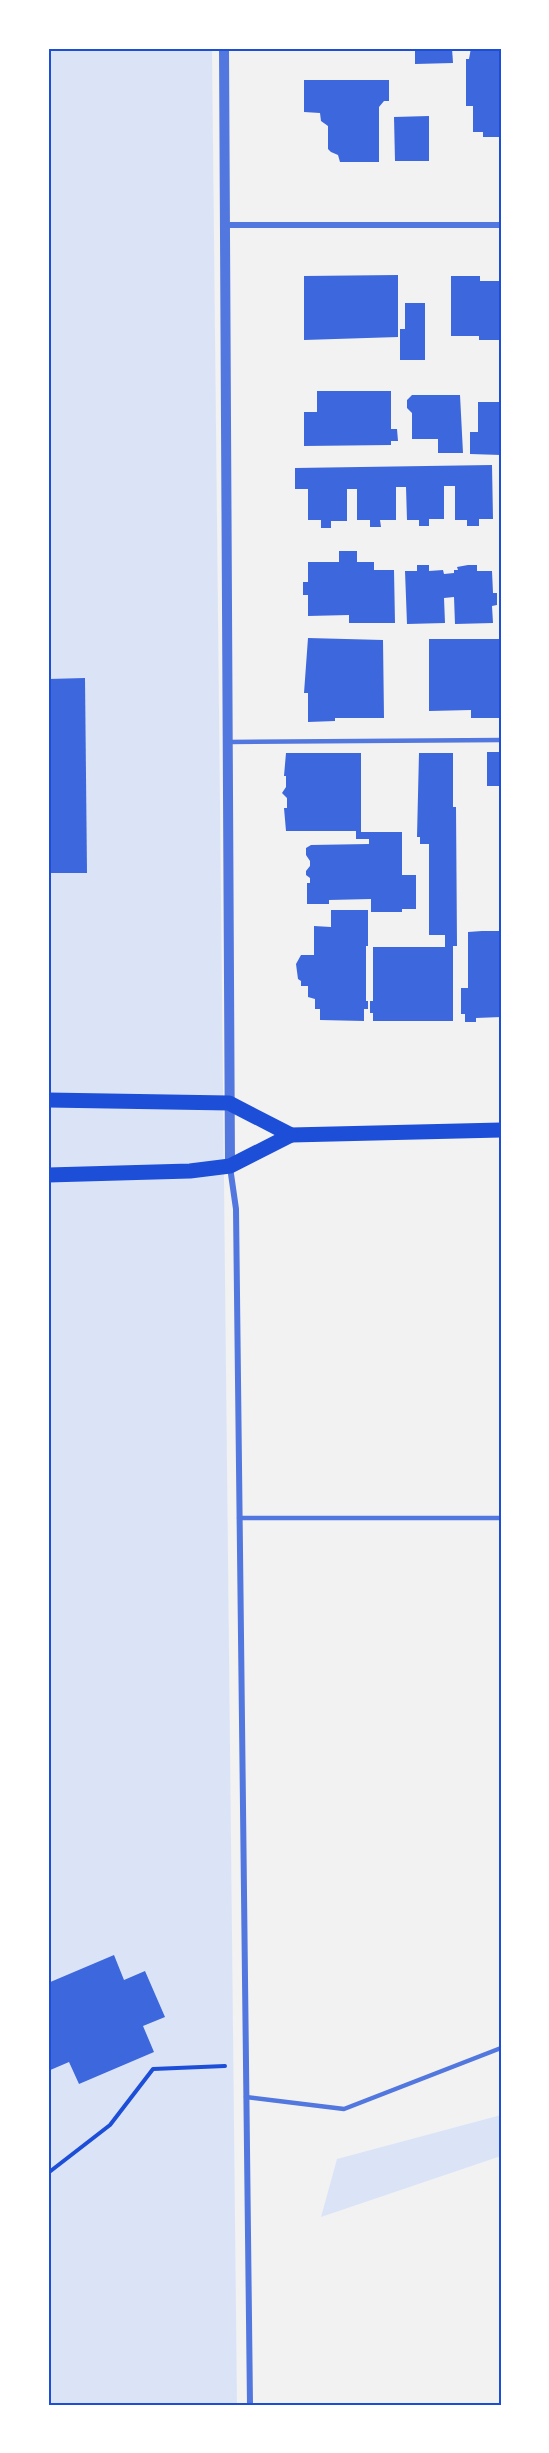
<svg xmlns="http://www.w3.org/2000/svg" width="549" height="2453" font-family="'Nunito Sans',sans-serif">
	<rect width="100%" height="100%" fill="#f2f2f2"/>
	<g fill="#dbe4f7">
		<path d="M48 48H212L237 2405H48Z"/>
		<path d="M501 2115V2156L321 2217 337 2159Z"/>
	</g>
	<g fill="#3d67dc">
		<path d="M415 48H452L453 63 415 64Z"/>
		<path d="M471 48H501V137H483V132H473V106H466V59H469Z"/>
		<path d="M304 80H389V101H384L379 107V162H340L338 155 331 152 328 149V126L321 121 320 113 304 112Z"/>
		<path d="M429 116V161H395L394 117Z"/>
		<path d="M398 275V337L304 340V276Z"/>
		<path d="M451 276H480V281H501V340H479V336H451Z"/>
		<path d="M405 303H425V360H400V329H405Z"/>
		<path d="M317 391H391V429H397L398 441H391V445L304 446V412H317Z"/>
		<path d="M412 395H460L463 453H438V439H412V413L407 408V400Z"/>
		<path d="M478 402H501V455L470 454V432H478Z"/>
		<path d="M492 465 493 519H479V526H467V520H455V486H444V519H429V526H419V520H407L406 487H396V520H380L381 527H370V520H357V489H347V521H331V528H321V520H308V489H295V468Z"/>
		<path d="M339 551H357V562H374V570H394L395 623H349V615L308 616V595H303V582H308V562H339Z"/>
		<path d="M417 565H429V571L443 570 444 574 454 573V570H458L457 567 468 565H477V571H492L493 593H497V605L492 606 493 623 455 624 454 597 444 598 445 623 407 624 405 571H417Z"/>
		<path d="M308 638 383 640 384 718H335V721L308 722V693H304Z"/>
		<path d="M429 639H501V718H471V710L429 711Z"/>
		<path d="M85 678 87 873H48V679Z"/>
		<rect x="487" y="752" width="14" height="34"/>
		<path d="M286 753H361V832H402V875H416V909H402V912H371V899L329 900V904H307V883H310V878L306 875V871L310 866V861L306 855V848L311 845 369 844V839H356V831H286L284 808H287V798L282 793 286 787V776H284Z"/>
		<path d="M419 753H453V807H456L457 946H453V1021H373V1013H370V1001H373V947H445V935H429V844H420V837H417Z"/>
		<path d="M331 910H368V946H366V1001H368V1009H364V1021L320 1020V1009H315V999L308 997V986H301V981L298 979 296 964 301 955H314V926L331 927Z"/>
		<path d="M482 931H501V1017L476 1018V1022H465V1014H461V988H468V932Z"/>
		<path d="M114 1955 124 1980 145 1971 165 2017 143 2026 154 2052 79 2084 69 2062 48 2071V1983Z"/>
	</g>
	<g fill="none" stroke-linecap="round" stroke-linejoin="round">
		<path stroke="#1d4ed8" stroke-width="4" d="M48 2173 110 2125 153 2069 225 2066"/>
		<g stroke="#5277de" stroke-width="4.5">
			<path d="M228 742 501 740"/>
			<path d="M239 1518H501"/>
			<path d="M246 2097 344 2109 501 2048"/>
		</g>
		<g stroke="#5277de" stroke-width="6">
			<path d="M224 225H501"/>
			<path d="M230 1167 236 1209 250 2405"/>
		</g>
		<path stroke="#5277de" stroke-width="10" d="M224 48 230 1166"/>
		<g stroke="#1d4ed8" stroke-width="15">
			<path d="M48 1100 229 1103 291 1135 501 1130"/>
			<path d="M48 1175 190 1171 230 1166 291 1135"/>
		</g>
	</g>
	<rect width="549" height="2453" fill="none" stroke="#ffffff" stroke-width="99"/>
	<rect x="50" y="50" width="450" height="2354" fill="none" stroke="#1d4ed8" stroke-width="2"/>
</svg>
